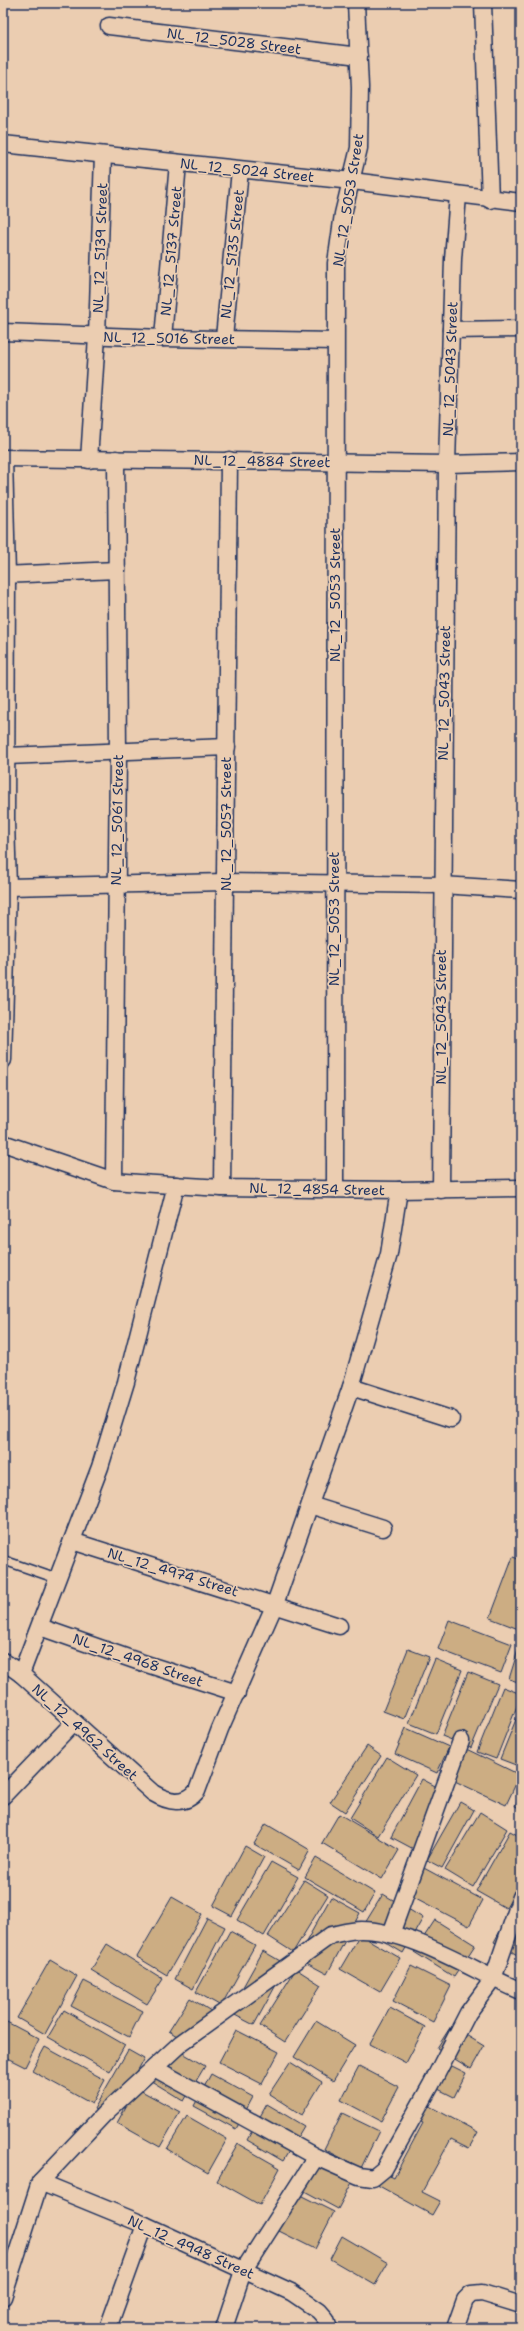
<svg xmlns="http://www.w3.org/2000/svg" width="524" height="2331" font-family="'Shantell Sans',sans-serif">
	<rect width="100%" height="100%" fill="#ebcdb1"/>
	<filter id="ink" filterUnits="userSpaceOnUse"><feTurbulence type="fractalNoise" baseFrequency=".025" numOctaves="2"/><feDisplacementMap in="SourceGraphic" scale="8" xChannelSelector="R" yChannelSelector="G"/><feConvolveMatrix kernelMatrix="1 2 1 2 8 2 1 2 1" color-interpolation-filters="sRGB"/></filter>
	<g filter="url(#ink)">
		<g fill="#ccad83" stroke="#1b2f5e">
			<path d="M513 1557 521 1560V1630L490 1618Z"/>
			<path d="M449 1620 512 1644 501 1673 438 1649Z"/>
			<path d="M408 1649 429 1657 404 1719 383 1711Z"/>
			<path d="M518 1650 521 1651V1683L509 1679Z"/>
			<path d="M435 1659 462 1670 436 1734 409 1723Z"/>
			<path d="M468 1672 498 1684 471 1748 442 1736Z"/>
			<path d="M503 1687 521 1694V1696L496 1759 477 1752Z"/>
			<path d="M521 1707V1767L500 1759Z"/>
			<path d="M406 1728 449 1747 437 1773 395 1754Z"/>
			<path d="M458 1745 520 1775 506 1805 444 1776Z"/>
			<path d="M367 1746 381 1756 345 1812 330 1802Z"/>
			<path d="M387 1757 416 1775 378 1836 350 1818Z"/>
			<path d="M422 1779 452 1795 421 1853 391 1837Z"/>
			<path d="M521 1793V1809L515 1806Z"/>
			<path d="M460 1802 474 1810 442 1868 427 1860Z"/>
			<path d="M480 1812 507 1829 473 1887 445 1870Z"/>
			<path d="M339 1814 399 1850 382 1879 322 1843Z"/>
			<path d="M266 1824 310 1850 299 1870 254 1844Z"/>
			<path d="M510 1831 521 1837V1882L506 1908 476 1891Z"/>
			<path d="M245 1846 264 1857 232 1916 213 1906Z"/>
			<path d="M316 1858 375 1893 364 1912 305 1877Z"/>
			<path d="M271 1862 298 1877 264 1936 237 1920Z"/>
			<path d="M422 1867 483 1900 469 1926 408 1894Z"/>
			<path d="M304 1880 328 1895 293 1952 268 1936Z"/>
			<path d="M383 1894 423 1918 403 1953 362 1928Z"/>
			<path d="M172 1897 202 1914 167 1975 137 1957Z"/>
			<path d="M331 1897 360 1913 327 1974 297 1958Z"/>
			<path d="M207 1918 225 1927 193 1989 175 1979Z"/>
			<path d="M507 1918 521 1926V1957L494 1942Z"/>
			<path d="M435 1920 475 1945 454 1977 414 1952Z"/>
			<path d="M230 1931 255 1945 221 2006 196 1992Z"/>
			<path d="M360 1935 400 1958 380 1992 340 1969Z"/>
			<path d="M107 1944 163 1979 147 2004 91 1970Z"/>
			<path d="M263 1951 287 1965 254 2025 229 2012Z"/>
			<path d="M50 1960 77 1976 45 2034 17 2018Z"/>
			<path d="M411 1966 451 1986 433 2022 393 2001Z"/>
			<path d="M296 1969 321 1985 285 2042 260 2026Z"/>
			<path d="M84 1981 142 2011 129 2037 71 2006Z"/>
			<path d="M190 1998 214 2013 193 2046 169 2031Z"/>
			<path d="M390 2008 425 2027 406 2063 370 2044Z"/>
			<path d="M64 2010 125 2045 110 2072 48 2037Z"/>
			<path d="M3 2020 39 2039 25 2067 3 2056Z"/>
			<path d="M316 2021 355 2045 333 2081 294 2057Z"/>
			<path d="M451 2026 484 2046 471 2069 437 2048Z"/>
			<path d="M236 2030 279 2052 262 2084 219 2062Z"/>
			<path d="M169 2045 205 2066 184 2101 148 2079Z"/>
			<path d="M45 2047 105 2080 92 2104 32 2071Z"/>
			<path d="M128 2050 144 2059 111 2119 94 2109Z"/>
			<path d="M436 2058 466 2073 454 2097 424 2082Z"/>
			<path d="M290 2062 322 2082 302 2115 269 2094Z"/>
			<path d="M359 2066 399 2087 381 2121 341 2100Z"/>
			<path d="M211 2074 253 2097 236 2129 194 2106Z"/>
			<path d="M136 2088 180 2112 160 2147 117 2123Z"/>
			<path d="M416 2099 478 2132 469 2148 451 2139 422 2192 440 2201 432 2215 370 2181 377 2168 394 2177 423 2123 408 2115Z"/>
			<path d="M267 2104 304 2126 283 2161 247 2140Z"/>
			<path d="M342 2113 379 2131 361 2168 324 2149Z"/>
			<path d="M187 2116 227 2139 208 2173 167 2149Z"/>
			<path d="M238 2144 280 2168 260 2205 217 2181Z"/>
			<path d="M314 2150 357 2173 338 2209 295 2186Z"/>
			<path d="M292 2191 334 2212 315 2249 273 2228Z"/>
			<path d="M342 2236 388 2263 375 2285 330 2259Z"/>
		</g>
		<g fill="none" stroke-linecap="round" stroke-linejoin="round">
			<defs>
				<path id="service" d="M3 1560 58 1579"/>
				<g id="minor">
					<path d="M483 3 490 200"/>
					<path d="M109 26 359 56"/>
					<path d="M3 144 352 181 521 202"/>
					<path d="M451 330 521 329"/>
					<path d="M3 332 163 338 335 341"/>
					<path d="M163 338 178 163"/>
					<path d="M224 338 240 170"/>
					<path d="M3 458 447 464 521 462"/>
					<path d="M89 460 97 336 103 155"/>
					<path d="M3 575 117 570"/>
					<path d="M7 756 227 747"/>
					<path d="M8 887 225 882 442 885 521 890"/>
					<path d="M3 1060 8 887 6 821 7 575 4 458"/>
					<path d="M3 1143 114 1181 139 1183 222 1188 399 1190 521 1188"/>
					<path d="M114 1181 118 753 116 459"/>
					<path d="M222 1188 229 460"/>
					<path d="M335 1189 336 263 343 214 359 148 360 87 356 3"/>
					<path d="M441 1190 447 464 453 259 458 195"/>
					<path d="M351 1387 451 1419"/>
					<path d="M310 1505 383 1528"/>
					<path d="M72 1541 339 1626"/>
					<path d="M40 1627 137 1661 237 1693"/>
					<path d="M3 1661 21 1674 153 1793C168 1802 185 1806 197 1791L220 1729 275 1604 351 1387 389 1254 399 1190"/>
					<path d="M21 1674 100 1467 126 1382 176 1185"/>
					<path d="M3 1796 74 1722"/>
					<path d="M391 1934 461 1741"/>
					<path d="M154 2068 316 2157 243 2271 224 2328"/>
					<path d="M316 2157 359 2176 373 2178 384 2169 431 2085 468 2013 493 1979 521 1897"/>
					<path d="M40 2182 145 2225 291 2292 319 2311 326 2319 329 2328"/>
					<path d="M3 2297 40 2182 104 2114 181 2043 331 1935C341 1933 352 1930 361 1930 412 1930 475 1972 521 1991"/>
					<path d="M108 2328 145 2225"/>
					<path d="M455 2328 465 2300 471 2294 482 2293 521 2305"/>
				</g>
			</defs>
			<use href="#service" stroke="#1b2f5e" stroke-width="11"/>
			<use href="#minor" stroke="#1b2f5e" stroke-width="19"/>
			<use href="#service" stroke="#ebcdb1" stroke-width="8"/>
			<use href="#minor" stroke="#ebcdb1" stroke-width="16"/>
		</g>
	</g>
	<g text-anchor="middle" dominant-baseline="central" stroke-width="3.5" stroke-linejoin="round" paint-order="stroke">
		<g font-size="14" fill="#1b2f5e" stroke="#ebcdb1">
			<text transform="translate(234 41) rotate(7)">NL_12_5028 Street</text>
			<text transform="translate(247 170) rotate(6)">NL_12_5024 Street</text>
			<text transform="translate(348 200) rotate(-81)">NL_12_5053 Street</text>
			<text transform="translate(100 248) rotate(-88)">NL_12_5139 Street</text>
			<text transform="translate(171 251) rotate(-85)">NL_12_5137 Street</text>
			<text transform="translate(232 254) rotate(-84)">NL_12_5135 Street</text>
			<text transform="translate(169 338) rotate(1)">NL_12_5016 Street</text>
			<text transform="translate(450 369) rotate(-88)">NL_12_5043 Street</text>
			<text transform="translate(262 461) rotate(1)">NL_12_4884 Street</text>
			<text transform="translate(335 595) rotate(-90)">NL_12_5053 Street</text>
			<text transform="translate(444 693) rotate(-89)">NL_12_5043 Street</text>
			<text transform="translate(117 820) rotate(-89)">NL_12_5061 Street</text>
			<text transform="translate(226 824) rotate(-90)">NL_12_5057 Street</text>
			<text transform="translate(334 919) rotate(-90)">NL_12_5053 Street</text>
			<text transform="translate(441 1017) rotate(-90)">NL_12_5043 Street</text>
			<text transform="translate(317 1189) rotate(1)">NL_12_4854 Street</text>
			<text transform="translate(173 1572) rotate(17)">NL_12_4974 Street</text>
			<text transform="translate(138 1660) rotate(19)">NL_12_4968 Street</text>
			<text transform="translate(85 1732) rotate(42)">NL_12_4962 Street</text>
			<text transform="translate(191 2247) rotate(24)">NL_12_4948 Street</text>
		</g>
	</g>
	<rect width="524" height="2331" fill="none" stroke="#ebcdb1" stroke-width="16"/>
	<rect x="8" y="8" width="508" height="2315" fill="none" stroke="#1b2f5e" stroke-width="1.5" filter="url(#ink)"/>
</svg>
